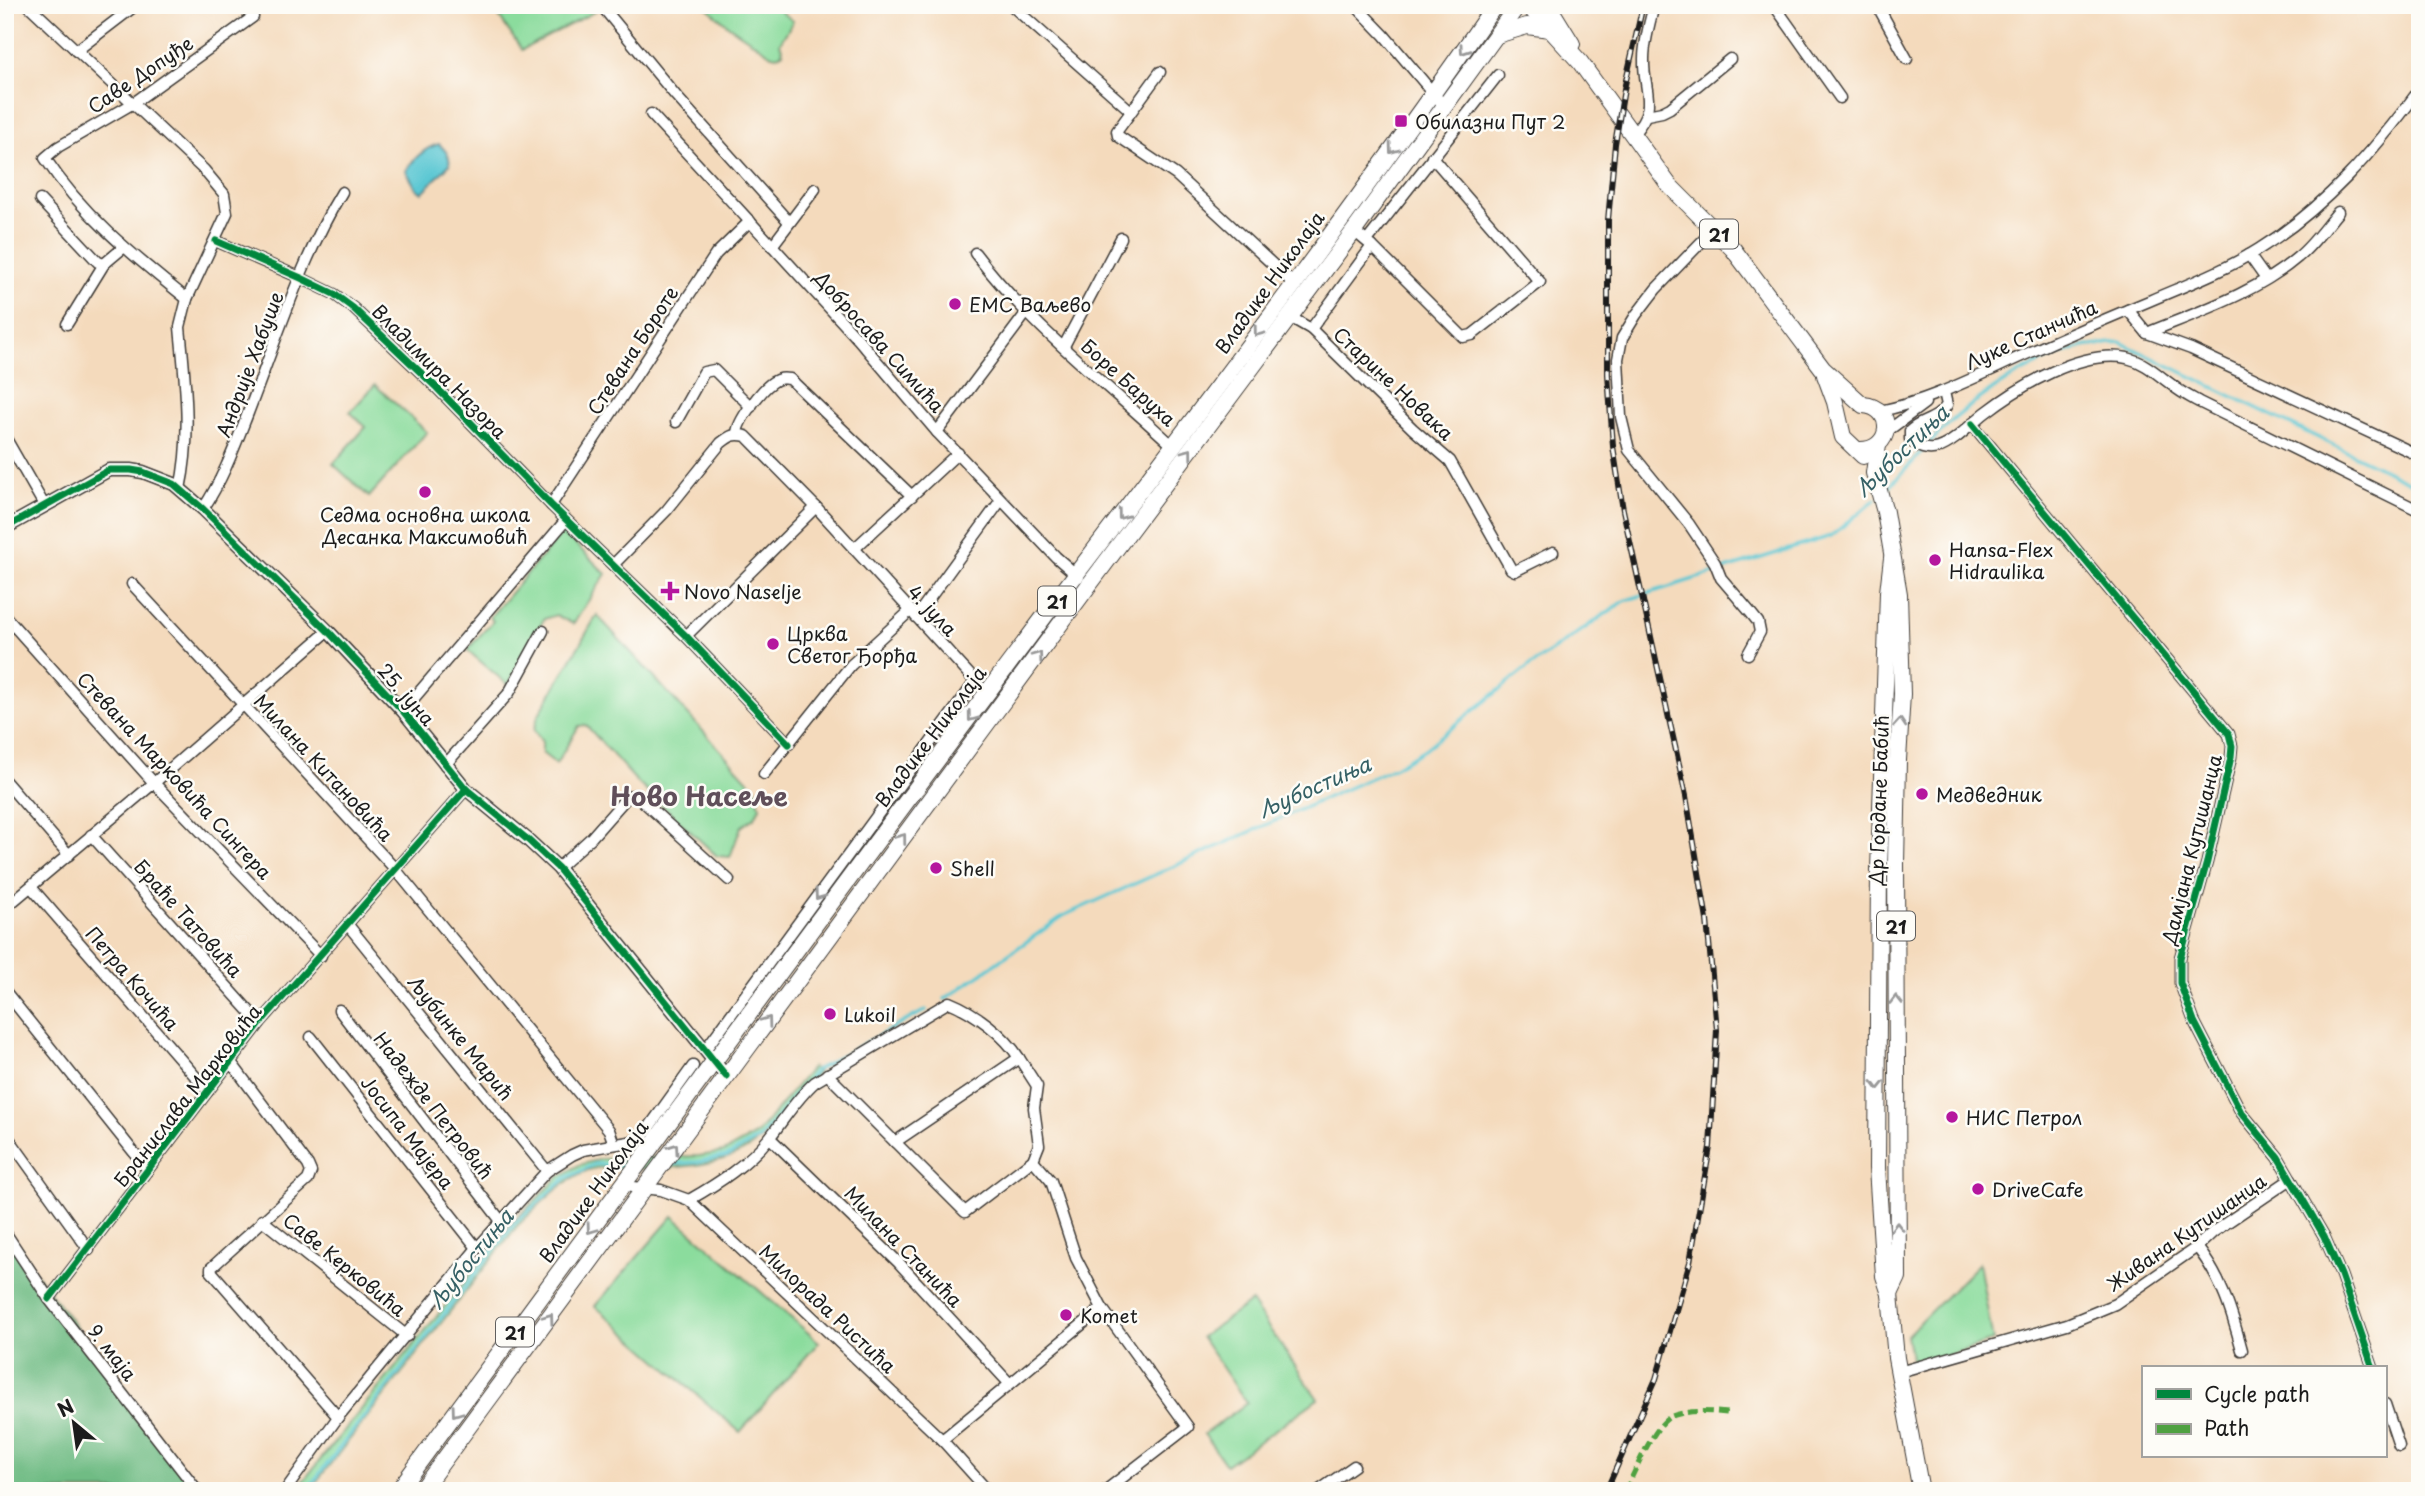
<svg xmlns="http://www.w3.org/2000/svg" width="2425" height="1496" font-family="'Playpen Sans',sans-serif">
	<rect width="100%" height="100%" fill="#fdfcf7"/>
	<filter id="ink" filterUnits="userSpaceOnUse"><feTurbulence type="fractalNoise" baseFrequency=".0143" numOctaves="2"/><feDisplacementMap in="SourceGraphic" scale="14" xChannelSelector="R" yChannelSelector="G"/><feConvolveMatrix kernelMatrix="1 2 1 2 8 2 1 2 1" color-interpolation-filters="sRGB"/></filter>
	<filter id="wash" filterUnits="userSpaceOnUse"><feTurbulence type="fractalNoise" baseFrequency=".00686" numOctaves="4" result="noise"/><feDisplacementMap in="SourceGraphic" scale="28" xChannelSelector="R" yChannelSelector="G"/><feGaussianBlur stdDeviation="1.57" result="paint"/><feColorMatrix in="noise" values="0 0 0 0 0 0 0 0 0 0 0 0 0 0 0 0 0 1.4 0 .05"/><feComposite in="paint" operator="in"/></filter>
	<g filter="url(#wash)">
		<rect width="100%" height="100%" fill="#f4dabc"/>
		<g fill="#8bdc9d" stroke="#547c5c" stroke-width="2">
			<path d="M491 5H592L596 11 522 50Z"/>
			<path d="M704 5H773L793 21 780 43 783 52 777 56 772 55 729 26Z"/>
			<path d="M375 385 427 432 369 497 333 464 366 427 350 412Z"/>
			<path d="M563 532 606 574 573 624 556 615 544 619 508 685 467 650 493 621 490 617Z"/>
			<path d="M597 615 756 789 760 807 755 817 741 827 730 857 717 856 639 784 586 725 579 726 556 764 542 753V742L534 730 538 716Z"/>
			<path d="M812 1067 818 1072C801 1093 782 1121 762 1138 727 1170 667 1168 623 1169 614 1169 604 1167 596 1168 568 1173 538 1207 518 1225L309 1491H295L513 1222 559 1177 579 1165 601 1159 699 1156 724 1152 757 1134Z"/>
			<path d="M673 1216 819 1342 740 1432 595 1306Z"/>
			<path d="M1979 1263 1993 1341 1923 1363 1913 1362 1911 1359 1907 1335Z"/>
			<path d="M1251 1302 1318 1399 1226 1465 1204 1434 1247 1403 1201 1337Z"/>
		</g>
		<path fill="#70bc84" stroke="#466c50" stroke-width="2" d="M5 1232 198 1491H5Z"/>
		<path fill="#5bc7d3" stroke="#3c7278" stroke-width="2" d="M439 144C445 150 451 156 449 165L422 193 416 188 406 171C413 159 426 147 439 144Z"/>
		<g fill="none" stroke-linecap="round" stroke-linejoin="round">
			<g stroke="#5bc7d3" stroke-width="3.5">
				<path d="M1927 446C1963 405 2020 367 2072 350 2087 345 2104 344 2120 342L2420 487"/>
				<path d="M1884 492 1922 452"/>
				<path d="M945 999 1063 916 1395 767 1425 749 1527 668 1624 601 1831 536 1876 499"/>
				<path d="M668 1164 697 1162 727 1156 760 1138 816 1070 926 1010"/>
				<path d="M306 1491 515 1223 566 1178 595 1164 629 1166"/>
			</g>
		</g>
	</g>
	<g filter="url(#ink)">
		<g fill="none" stroke-linecap="round" stroke-linejoin="round">
			<defs>
				<g id="minor">
					<path d="M28 5 204 170 224 194 227 213 187 299 180 327C185 381 192 435 180 489"/>
					<path d="M601 5 676 96 789 222"/>
					<path d="M1011 5 1131 111"/>
					<path d="M1355 5 1384 35 1444 106"/>
					<path d="M1774 5 1840 98"/>
					<path d="M1877 5 1907 59"/>
					<path d="M76 51 136 5"/>
					<path d="M1160 72 1117 131 1118 136 1176 175 1294 284"/>
					<path d="M651 114 858 339 937 432 1056 557 1079 577"/>
					<path d="M1647 115 1662 112 1670 108 1730 59"/>
					<path d="M1632 135C1660 105 1643 93 1644 59 1644 41 1650 22 1654 5"/>
					<path d="M40 200 98 262 104 264 123 248"/>
					<path d="M1714 229 1656 289 1636 315 1622 338 1618 359 1621 417 1629 450 1689 524 1715 563 1721 578 1750 612 1758 622 1760 632 1748 654"/>
					<path d="M1354 231 1372 246 1463 337 1472 335 1540 282 1432 157"/>
					<path d="M216 241 301 278 334 294 353 308 437 388 551 505 686 636 789 744"/>
					<path d="M1367 241 1498 75"/>
					<path d="M772 246 815 189"/>
					<path d="M975 253C1030 326 1107 384 1174 447"/>
					<path d="M2249 255 2266 279"/>
					<path d="M187 299C135 257 82 215 45 158L58 147 132 104 253 17"/>
					<path d="M2128 310 2147 333 2191 349 2420 456"/>
					<path d="M1290 317 1311 329 1413 429 1450 461 1511 569 1515 571 1553 552"/>
					<path d="M67 324 104 264"/>
					<path d="M1311 329 1372 246"/>
					<path d="M2147 333C2198 312 2256 293 2298 257 2313 245 2325 227 2338 212"/>
					<path d="M1064 346 1121 238"/>
					<path d="M1944 392 1947 405C1936 422 1921 419 1910 431V439C1916 448 1928 451 1938 448 1955 442 1971 424 1985 413 2020 386 2081 349 2127 358 2145 362 2157 374 2172 385 2180 392 2190 397 2199 402L2420 511"/>
					<path d="M1880 411C1938 399 1988 370 2042 347 2077 331 2113 316 2149 301 2186 285 2224 271 2259 249 2325 208 2374 151 2420 89"/>
					<path d="M676 422 704 372 714 370 751 407"/>
					<path d="M1972 424 2229 734 2232 746 2231 757 2207 862 2180 958V983L2194 1021 2241 1112 2278 1157 2324 1236 2341 1275 2373 1368"/>
					<path d="M937 432 1027 312"/>
					<path d="M1886 432 1925 403"/>
					<path d="M737 434C737 421 762 389 773 382 779 378 783 378 790 379L912 496"/>
					<path d="M5 437 44 505"/>
					<path d="M551 505 716 254 750 221"/>
					<path d="M203 509C223 479 235 446 248 413 276 341 302 257 342 192"/>
					<path d="M854 549 958 453"/>
					<path d="M613 565 667 510 721 443C730 436 734 433 746 436L816 507 988 695"/>
					<path d="M132 584 396 870 609 1130 614 1144"/>
					<path d="M5 616 154 783 321 956"/>
					<path d="M916 617 1001 500"/>
					<path d="M686 636 816 507"/>
					<path d="M403 711 566 520"/>
					<path d="M445 765 509 693 543 631"/>
					<path d="M764 774 851 665 910 611"/>
					<path d="M5 781 69 855"/>
					<path d="M91 835 260 1023"/>
					<path d="M558 868 591 838 628 796 636 795 729 880"/>
					<path d="M31 887 208 1091"/>
					<path d="M5 908 154 783 328 631"/>
					<path d="M348 925 547 1171"/>
					<path d="M5 991 148 1170"/>
					<path d="M339 1010 501 1221"/>
					<path d="M311 1037 477 1248"/>
					<path d="M705 1050 975 682"/>
					<path d="M1019 1058 1037 1086 1034 1108 1039 1145 1033 1160 1051 1181 1076 1258 1102 1308 1188 1427 1105 1491"/>
					<path d="M230 1061 308 1165 311 1172 308 1180 211 1268V1271L338 1417"/>
					<path d="M827 1074 965 1212 1033 1160"/>
					<path d="M5 1133 89 1250"/>
					<path d="M770 1138 899 1263 1009 1383"/>
					<path d="M624 1186 661 1190 689 1200 942 1440 988 1491"/>
					<path d="M689 1200C719 1183 748 1164 770 1137 785 1118 797 1098 815 1082L949 1002C974 1012 1005 1035 1019 1058L895 1142"/>
					<path d="M262 1220 407 1336"/>
					<path d="M5 1232 49 1299 198 1491"/>
					<path d="M2197 1247C2222 1279 2232 1313 2242 1350"/>
					<path d="M49 1299 260 1023 466 789"/>
					<path d="M1899 1372 2067 1324 2115 1304 2197 1247 2213 1232 2291 1179"/>
					<path d="M2385 1404 2399 1446"/>
					<path d="M942 1440 1102 1308"/>
					<path d="M285 1491 338 1417 477 1248 547 1171 572 1155 583 1150 640 1140 693 1066"/>
					<path d="M1318 1491 1354 1466"/>
				</g>
				<path id="tertiary" d="M5 528 109 470H131L143 472 174 484 203 509 328 631 403 711 466 789 528 840 558 868 726 1076"/>
				<g id="primary">
					<path d="M1528 5 1580 62 1669 185 1733 249 1823 369 1863 405C1896 407 1893 452 1858 450"/>
					<path d="M1548 5 1572 44"/>
					<path d="M1497 35 1527 26 1550 29"/>
					<path d="M1825 375 1835 402 1843 437 1863 456"/>
					<path d="M1878 445 1874 473 1885 512 1899 594 1902 694 1898 760 1896 864 1898 1277 1890 1294"/>
					<path d="M1892 558 1888 592 1879 870 1877 1168 1884 1276 1890 1294 1896 1358 1921 1491"/>
					<path d="M398 1491C624 1184 848 877 1077 573 1219 386 1361 198 1495 5"/>
					<path d="M421 1491 1089 585 1354 231 1518 5"/>
				</g>
			</defs>
			<use href="#minor" stroke="#3c3834" stroke-width="13"/>
			<use href="#tertiary" stroke="#3c3834" stroke-width="15"/>
			<use href="#primary" stroke="#3c3834" stroke-width="18"/>
			<use href="#minor" stroke="#fff" stroke-width="10"/>
			<use href="#tertiary" stroke="#fff" stroke-width="12"/>
			<use href="#primary" stroke="#fff" stroke-width="16"/>
			<defs>
				<path id="rail" d="M1606 1491 1656 1379 1690 1262 1710 1147 1717 1030 1707 920 1686 796 1623 510 1613 446 1608 374V220L1615 144 1624 89 1643 5"/>
			</defs>
			<use href="#rail" stroke="#1c1c1c" stroke-width="6"/>
			<use href="#rail" stroke="#fdfcf7" stroke-width="3.5" stroke-dasharray="10" stroke-linecap="butt"/>
			<g stroke="#4fa141" stroke-width="5" stroke-dasharray="10 5" stroke-linecap="butt">
				<path d="M2414 97 2420 102"/>
				<path d="M1625 1491C1634 1474 1655 1422 1672 1416 1688 1410 1710 1411 1727 1413"/>
			</g>
			<defs>
				<g id="cycleway">
					<path d="M216 241 301 278 334 294 353 308 437 388 551 505 686 636 789 744"/>
					<path d="M1972 424 2229 734 2232 746 2231 757 2207 862 2180 958V983L2194 1021 2241 1112 2278 1157 2324 1236 2341 1275 2373 1368"/>
					<path d="M5 528 109 470H131L143 472 174 484 203 509 328 631 403 711 466 789 528 840 558 868 726 1076"/>
					<path d="M49 1299 260 1023 466 789"/>
				</g>
			</defs>
			<use href="#cycleway" stroke="#fdfcf7" stroke-width="11"/>
			<use href="#cycleway" stroke="#00873e" stroke-width="7"/>
		</g>
		<defs><path id="oneway-chevron" d="M-2-3.5L2.5 0L-2 3.5" fill="none" stroke-width="1.6" stroke-linecap="round" stroke-linejoin="round" transform="scale(1.75)"/></defs>
		<g stroke="#999">
			<use href="#oneway-chevron" transform="translate(1464 50) rotate(125)"/>
			<use href="#oneway-chevron" transform="translate(1393 149) rotate(126)"/>
			<use href="#oneway-chevron" transform="translate(1258 332) rotate(127)"/>
			<use href="#oneway-chevron" transform="translate(1188 453) rotate(-53)"/>
			<use href="#oneway-chevron" transform="translate(1122 515) rotate(127)"/>
			<use href="#oneway-chevron" transform="translate(1038 656) rotate(-54)"/>
			<use href="#oneway-chevron" transform="translate(972 717) rotate(127)"/>
			<use href="#oneway-chevron" transform="translate(1900 723) rotate(-86)"/>
			<use href="#oneway-chevron" transform="translate(902 838) rotate(-53)"/>
			<use href="#oneway-chevron" transform="translate(819 895) rotate(126)"/>
			<use href="#oneway-chevron" transform="translate(1896 1000) rotate(-90)"/>
			<use href="#oneway-chevron" transform="translate(767 1021) rotate(-54)"/>
			<use href="#oneway-chevron" transform="translate(1878 1085) rotate(91)"/>
			<use href="#oneway-chevron" transform="translate(674 1148) rotate(-55)"/>
			<use href="#oneway-chevron" transform="translate(1897 1227) rotate(-90)"/>
			<use href="#oneway-chevron" transform="translate(591 1229) rotate(126)"/>
			<use href="#oneway-chevron" transform="translate(549 1318) rotate(-54)"/>
			<use href="#oneway-chevron" transform="translate(456 1412) rotate(126)"/>
		</g>
	</g>
	<g fill="#b5179e" stroke="#fdfcf7" stroke-width="2.5">
		<rect x="1394" y="114" width="14" height="14" rx="3.5"/>
		<circle cx="955" cy="304" r="7"/>
		<circle cx="425" cy="492" r="7"/>
		<circle cx="1935" cy="560" r="7"/>
		<path d="M666.5 580.5h7v7h7v7h-7v7h-7v-7h-7v-7h7z"/>
		<circle cx="773" cy="644" r="7"/>
		<circle cx="1922" cy="794" r="7"/>
		<circle cx="936" cy="868" r="7"/>
		<circle cx="830" cy="1014" r="7"/>
		<circle cx="1952" cy="1117" r="7"/>
		<circle cx="1978" cy="1189" r="7"/>
		<circle cx="1066" cy="1315" r="7"/>
	</g>
	<g text-anchor="middle" dominant-baseline="central" stroke-width="5" stroke-linejoin="round" paint-order="stroke">
		<g fill="#fdfcf7" stroke="#605f5e" stroke-width="2">
			<rect x="1700" y="219.5" width="38" height="29" rx="5"/>
			<rect x="1038" y="586.5" width="38" height="29" rx="5"/>
			<rect x="1877" y="911.5" width="38" height="29" rx="5"/>
			<rect x="496" y="1317.5" width="38" height="29" rx="5"/>
		</g>
		<g font-size="18" font-weight="bold" fill="#1c1c1c">
			<text x="1719" y="234">21</text>
			<text x="1057" y="601">21</text>
			<text x="1896" y="926">21</text>
			<text x="515" y="1332">21</text>
		</g>
		<g font-size="19" fill="#1c1c1c" stroke="#fdfcf7">
			<text transform="translate(140 74) rotate(-34)">Саве Допуђе</text>
			<text transform="translate(1269 282) rotate(-54)">Владике Николаја</text>
			<text transform="translate(2031 334) rotate(-24)">Луке Станчића</text>
			<text transform="translate(880 341) rotate(48)">Добросава Симића</text>
			<text transform="translate(632 350) rotate(-57)">Стевана Бороте</text>
			<text transform="translate(249 364) rotate(-69)">Андрије Хабуше</text>
			<text transform="translate(440 371) rotate(45)">Владимира Назора</text>
			<text transform="translate(1129 382) rotate(42)">Боре Баруха</text>
			<text transform="translate(1394 383) rotate(43)">Старине Новака</text>
			<text transform="translate(933 610) rotate(47)">4. јула</text>
			<text transform="translate(407 694) rotate(49)">25. јуна</text>
			<text transform="translate(930 736) rotate(-53)">Владике Николаја</text>
			<text transform="translate(324 767) rotate(47)">Милана Китановића</text>
			<text transform="translate(175 775) rotate(47)">Стевана Марковића Сингера</text>
			<text transform="translate(1878 800) rotate(-88)">Др Гордане Бабић</text>
			<text transform="translate(2191 849) rotate(-76)">Дамјана Кутишанца</text>
			<text transform="translate(189 918) rotate(48)">Браће Татовића</text>
			<text transform="translate(133 978) rotate(49)">Петра Кочића</text>
			<text transform="translate(461 1037) rotate(51)">Љубинке Марић</text>
			<text transform="translate(187 1095) rotate(-52)">Бранислава Марковића</text>
			<text transform="translate(434 1105) rotate(52)">Надежде Петровић</text>
			<text transform="translate(408 1132) rotate(52)">Јосипа Мајера</text>
			<text transform="translate(593 1191) rotate(-54)">Владике Николаја</text>
			<text transform="translate(2186 1232) rotate(-35)">Живана Кутишанца</text>
			<text transform="translate(904 1246) rotate(46)">Милана Станића</text>
			<text transform="translate(345 1264) rotate(39)">Саве Керковића</text>
			<text transform="translate(828 1308) rotate(43)">Милорада Ристића</text>
			<text transform="translate(113 1352) rotate(52)">9. маја</text>
		</g>
		<g font-size="19" fill="#1c1c1c" stroke="#fdfcf7" text-anchor="start">
			<text x="1415" y="121">Обилазни Пут 2</text>
			<text x="969" y="304">ЕМС Ваљево</text>
			<text x="425" y="514" text-anchor="middle">Седма основна школа<tspan x="425" dy="22">Десанка Максимовић</tspan></text>
			<text x="1949" y="549">Hansa-Flex<tspan x="1949" dy="22">Hidraulika</tspan></text>
			<text x="684" y="591">Novo Naselje</text>
			<text x="787" y="633">Црква<tspan x="787" dy="22">Светог Ђорђа</tspan></text>
			<text x="1936" y="794">Медведник</text>
			<text x="950" y="868">Shell</text>
			<text x="844" y="1014">Lukoil</text>
			<text x="1966" y="1117">НИС Петрол</text>
			<text x="1992" y="1189">DriveCafe</text>
			<text x="1080" y="1315">Komet</text>
		</g>
		<g font-size="21" font-style="italic" fill="#356065" stroke="#fdfcf7">
			<text transform="translate(1901 450) rotate(-44)">Љубостиња</text>
			<text transform="translate(1314 786) rotate(-24)">Љубостиња</text>
			<text transform="translate(470 1258) rotate(-51)">Љубостиња</text>
		</g>
		<g font-size="26" font-weight="bold" fill="#604f5a" stroke="#fdfcf7">
			<text x="699" y="795">Ново Насеље</text>
		</g>
	</g>
	<rect width="2425" height="1496" fill="none" stroke="#fdfcf7" stroke-width="28"/>
	<rect x="2142" y="1366" width="245" height="91" fill="#fdfcf7" stroke="#a3a29f" stroke-width="2"/>
	<rect x="2156" y="1389" width="35" height="10" fill="#00873e" stroke="#a3a29f" stroke-width="2"/>
	<text x="2204" y="1402" font-size="21" fill="#1c1c1c">Cycle path</text>
	<rect x="2156" y="1424" width="35" height="10" fill="#4fa141" stroke="#a3a29f" stroke-width="2"/>
	<text x="2204" y="1436" font-size="21" fill="#1c1c1c">Path</text>
	<g transform="translate(74 1423) rotate(331)" stroke="#fdfcf7" stroke-width="5" paint-order="stroke">
	<path d="M0-5L12 26L0 18L-12 26Z" fill="#1c1c1c"/>
	<text y="-10" font-size="19" font-weight="bold" text-anchor="middle" fill="#1c1c1c">N</text>
	</g>
</svg>
